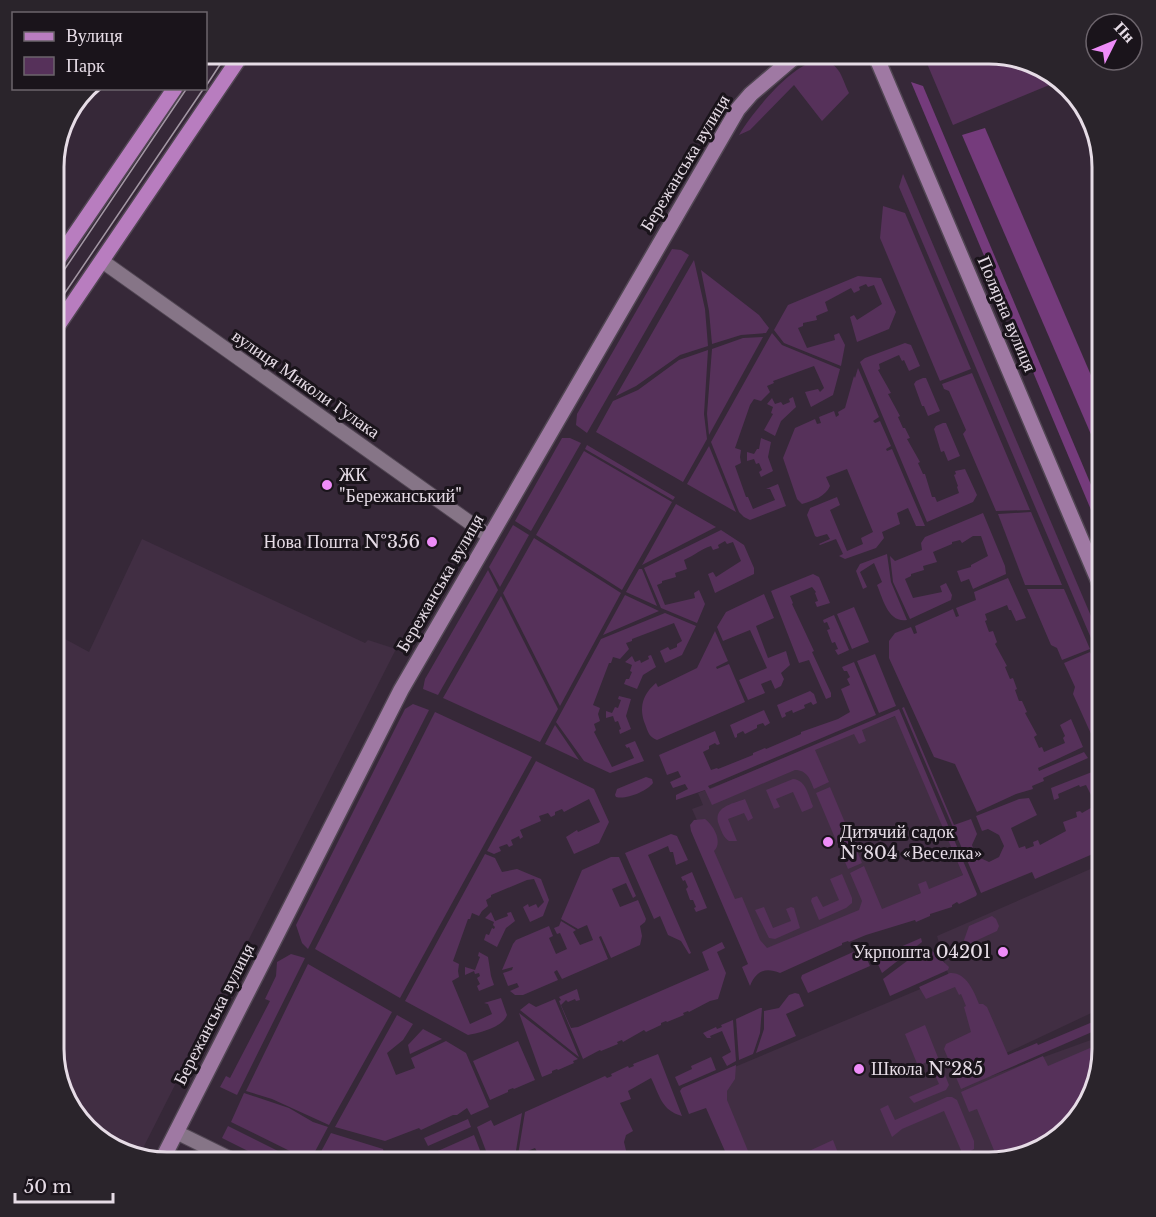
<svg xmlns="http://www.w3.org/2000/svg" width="1156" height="1217" font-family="'Libre Baskerville',serif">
	<rect width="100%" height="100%" fill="#362838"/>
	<g fill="#412e43">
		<path d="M142 539 365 643 368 640 396 649 139 1156 117 1151 82 1124 54 1050V633L89 652Z"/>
		<path d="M896 716 963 875 760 962 692 809 703 805 698 793Z"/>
		<path d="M1102 864V1008L985 1063 991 1076 1102 1036V1050L1090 1100 1063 1135 989 1163H741L706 1079 949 977 937 936Z"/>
	</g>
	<g fill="#56315a">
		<path d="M923 54H996L1039 66 1059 81 953 125Z"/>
		<path d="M816 61C840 61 840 74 849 93L822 121 794 85 750 130 739 135C751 114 791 65 816 61Z"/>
		<path d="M903 174 1102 642V664L899 187Z"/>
		<path d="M883 206 905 213 971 369 940 381 880 238Z"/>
		<path d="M672 249 681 250 689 255 587 433 576 425 577 414Z"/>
		<path d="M694 260 705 309 708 346 680 355 636 386 616 396Z"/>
		<path d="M701 270 759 315 769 328 766 333 741 335 712 344 709 311Z"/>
		<path d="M858 276 881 278 896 312 889 329 857 342 850 317 854 315 857 320 882 304 874 285 868 287 866 284 859 287 860 290 854 293 851 288 825 302 828 311 816 316 817 320 803 323V326L798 328 807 348 835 340 834 335 839 333 845 345 841 366 784 343 774 330 788 305Z"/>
		<path d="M772 333 782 345 840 369 833 395 811 407 805 392 818 389 820 392 824 388 814 366 773 381 774 383 767 386 770 392 761 401 754 399 750 405 735 448 741 450 740 457 741 463 735 466 746 497H748L753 509 775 500 770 489H766L778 484 786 506 750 520 744 517 739 512 711 442Z"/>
		<path d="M763 337 709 435 707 414 712 349 743 338Z"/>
		<path d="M905 343 911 345 920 366 909 371 904 360 902 361 899 355 879 364 880 369 878 370 891 393 888 394 900 416 898 417 903 428H905L910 438 907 439 920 462 918 463 923 474H925L932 497H935L937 502 959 493 957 487 958 486 954 475 956 474 955 471 965 469 977 495 973 502 927 522 860 362 865 358Z"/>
		<path d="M708 350 704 414 707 439 683 482 596 432 613 401 638 390 679 360Z"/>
		<path d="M858 368 879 417 873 421 875 423 880 421 891 446 886 449 887 451 892 449 925 526H916L908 508 897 513 900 524 882 532 884 538 876 548 845 559 839 556 843 554 836 539 820 545 819 544 830 539 827 534 817 537 815 536 807 515 810 508 837 497 840 505 830 510 847 551 863 544 861 538 873 532 847 469 826 477 830 486C826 496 813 501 802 504L797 499 783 458 795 428 815 419 817 424 821 423 819 417 834 411 836 417 839 415 838 412 845 408 854 376 855 378Z"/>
		<path d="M972 373 1030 510 996 511 963 434 966 430 949 391 944 389 942 384Z"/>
		<path d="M923 378H926L940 411 928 416 924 406H922L914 384 916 381Z"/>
		<path d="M793 397 796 407 781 421 775 436 764 430 773 414 771 413 773 407 767 404 772 398 775 404 781 402 783 405 790 402 789 399Z"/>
		<path d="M943 423H946L960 456 948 461 944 451 941 452 934 429 936 426Z"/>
		<path d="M562 438H570L581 443 531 531 515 521Z"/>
		<path d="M761 438 771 442 768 457 773 471 761 477 759 472 762 470 759 463 756 464 754 459 747 461V452L754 454 757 449H759Z"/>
		<path d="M587 445 675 497 673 500 585 449Z"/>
		<path d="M709 446 736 512 687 484Z"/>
		<path d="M584 451 672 502 622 590 536 535Z"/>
		<path d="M676 504 716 527 642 565Z"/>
		<path d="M1031 512 1062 585H1025L998 514Z"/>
		<path d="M983 513 1005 566 1006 574 973 589 969 579 961 582 957 571 971 567V565L988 556 981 536H973L962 543 960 540 952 542V544L933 552 937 562 923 566 924 570 911 574V576L905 579 913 598 942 592 940 586 946 583 952 595 951 600 910 619 893 582 890 556 895 561 922 550 921 543 925 537Z"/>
		<path d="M513 525 529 535 500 587 489 567Z"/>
		<path d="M721 530 744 545 754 568V574L715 593 708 574 713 572 716 577 741 561 733 542 727 544 725 541 718 545 719 548 713 550 711 546C701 549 695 555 684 560L687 569 675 573 676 577 662 581V583L657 585 665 605 695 598 694 593 699 590 705 604 697 623 661 608 644 568Z"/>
		<path d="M534 538 621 593 560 706 503 593Z"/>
		<path d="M887 554 891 582 907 620C888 623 883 599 877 585L882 582 874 563 860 572 867 587 863 589 856 571 860 564Z"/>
		<path d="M639 569H642L657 606 626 592Z"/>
		<path d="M488 570 498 590 438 695 423 689 425 679Z"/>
		<path d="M813 574 819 577 830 603 817 607 815 602 818 601 815 593 816 592 812 587 790 596 793 603 792 604 814 651 812 652 831 693V697L826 699 809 660 799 663 771 591Z"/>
		<path d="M1008 578 1026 618 1016 621 1011 610H1009L1007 605 985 614 987 620 985 621 989 632 993 631 997 642 995 644 1007 666 1005 667 1010 679 1013 678 1017 689 1015 690 1019 701H1022L1027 712 1025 713 1037 735 1034 737 1039 748 1042 747 1044 752 1065 743 1063 738 1065 736 1060 725 1071 719 1083 747 1038 768 1039 771 1084 752 1088 758 1043 778 1044 781 1032 786 1033 789 1016 794 977 812 955 764 934 757 889 658V641L895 633 911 627 914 634 917 633 915 626 953 609 956 617 959 616 956 608 976 600 974 592Z"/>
		<path d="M1027 589H1064L1090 649 1062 660 1057 648 1051 645Z"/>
		<path d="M764 594 774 618 756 626 768 658 786 651 790 665 781 673 784 679 781 686 775 689 771 680 761 684 765 693 748 700 739 680 767 668 750 630 723 641 717 627 726 612Z"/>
		<path d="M625 595 659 611 603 635Z"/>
		<path d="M501 596 558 709 540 742 443 698Z"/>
		<path d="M854 607 869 642 852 649 837 614Z"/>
		<path d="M665 613 696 626 682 655 665 663 660 651 668 647 670 650 677 647V644L682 641 674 623 632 639V641L626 643 629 649 620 659 613 657 611 663H609L593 705 600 708 598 714 600 721 594 724 596 730 594 732 612 767 634 758 629 747 627 748 625 745 635 741 644 761 610 773 584 761 556 722 601 639Z"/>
		<path d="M834 615 849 650 838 655 835 650 838 649 835 642 832 643 827 630 830 629 827 622 824 623 823 620Z"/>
		<path d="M715 631 728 661 716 667 717 669 729 664 745 702 657 740C649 737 648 732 645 724 639 708 642 695 656 683L658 687 697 668Z"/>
		<path d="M1090 652 1102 677 1101 756 1073 694 1075 687 1064 663Z"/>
		<path d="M875 654 896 706 879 713 857 661Z"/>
		<path d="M651 655 656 667 643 675 637 689 624 684 626 679H629L632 672 630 671 632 665 625 662 632 656 635 662 640 660 641 663 649 659 648 656Z"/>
		<path d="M854 662 876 715 708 786 710 789 899 709 977 894 976 896 959 904 957 902 952 905V907L930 914V916L916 922 915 920 866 935 849 942 848 941 842 943V945L780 973C765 967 756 971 750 986L742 967 748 964 691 831 690 825 694 820 705 819C714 826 723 842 714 851L735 899 742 897 760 940 767 948 859 910 862 901 850 873 864 866 882 909 921 893 918 884 926 881 929 889 963 875 895 716 862 730 866 741 859 744 854 734 815 750 829 782 814 789C810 779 807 770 795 770L712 805 705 790 676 800V795L688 789 685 784 673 788 670 782 681 777 678 771 667 775 659 755 715 731 720 744 717 745 715 743 709 746V749L703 752 711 770 717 768 718 769 753 755V753L765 748 766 749 801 734V732L838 719 850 712 841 689 850 685 847 679 850 677 847 671H844L842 667Z"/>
		<path d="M810 691 814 694 817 703 813 705 811 702 804 705 805 708 793 713 792 710 785 713 786 716 782 718 777 705Z"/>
		<path d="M619 696 631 699 626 716 631 729 620 734 619 730 621 729 618 721 615 722 613 716 606 718V711L612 713 615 707 618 708 621 700 618 699Z"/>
		<path d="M413 704 429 710 308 949 302 943 296 925 405 709Z"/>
		<path d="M904 707 954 825 971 819 977 834 972 845 976 856 989 862 999 857 1004 846 999 835 988 829 982 831 976 816 1019 799 1029 798 1037 815 1011 828 1019 848 1025 846 1026 849 1034 846 1033 842 1038 840 1040 845 1066 831 1063 822 1077 817 1076 812 1080 811 1082 813 1096 805 1086 785 1080 787 1079 785 1058 794 1059 798 1054 800 1051 788 1092 772C1108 782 1102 831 1102 850L1035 879 1032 872 981 893 902 708Z"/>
		<path d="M764 710 770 723 765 726 763 723 757 725V728L745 734 743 731 737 734V737L735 738 730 725Z"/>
		<path d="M435 712 532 757 400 998 315 949Z"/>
		<path d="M555 725 579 760 545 744Z"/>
		<path d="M536 761 594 789 609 822 599 843 574 854 566 837 577 830 578 832 600 822 589 799 564 812 562 809 555 812V815L551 817 548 813 539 816 541 821 520 830 523 837 520 839 519 836 511 840 513 845 509 847 507 844 499 847 501 851 494 854 487 851Z"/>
		<path d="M646 777 652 779 653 783C647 791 626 800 616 797L615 795 617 789Z"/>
		<path d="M793 779C806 780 808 795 813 806L812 808 802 812 793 792 776 799 780 807 774 809 766 790Z"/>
		<path d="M830 787 862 863 848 869 816 793Z"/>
		<path d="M745 799 753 818 748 821 744 813 728 819 737 841H729C723 837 722 832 719 825 712 807 732 804 745 799Z"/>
		<path d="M671 834 677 836 688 860 676 865 673 852H670L668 846 648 855 691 953 689 954 681 941 668 935 660 916 654 919 625 853Z"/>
		<path d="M485 854 495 858 502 872 517 869 541 879 549 900 543 916 530 922 523 907 528 904 529 907 536 904 538 908 544 902 534 879 527 880 491 895V897L486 900 488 906 482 911 479 916 472 913 470 919H468L453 961 459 964 458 971 459 977 452 981 470 1024 492 1014 488 1004 484 1003 501 998 507 1015C503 1027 480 1033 468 1035L405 1001Z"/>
		<path d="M611 857H619L636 896 633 898 626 883 612 889 620 907 638 900 646 919 645 922 640 926 642 936 640 945 611 958 601 936 599 937 608 959 562 979 557 970 554 972 558 980 523 995H515L510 991 519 987 517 983 508 986 503 973 512 970 513 967 502 970 513 944 516 940 549 926 553 936 549 938 556 954 567 949 560 933 557 934 554 928 559 926 561 921 576 930 573 932 580 945 593 940 587 925 578 929 561 919 582 870Z"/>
		<path d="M692 872 707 908 696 912 694 908 696 907 693 900H690L686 889 688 887 685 880 683 881 681 877Z"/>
		<path d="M842 874 852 898V903L846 908 819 920 811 901 812 898 817 896 823 907 839 900 830 879Z"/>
		<path d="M764 907 773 928 791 921 786 909 791 907 794 908 800 928 775 939 769 938 755 910Z"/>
		<path d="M491 912 495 921 508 916 507 913 511 912 515 921 506 928 497 947 484 940 486 934 489 935 492 928 494 929 495 927 493 925 494 922 485 918Z"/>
		<path d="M992 916 996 919 999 926 997 931 969 944 966 943 964 940 969 926Z"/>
		<path d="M921 938 922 942 882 973 875 958Z"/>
		<path d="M722 942 725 948 717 952 726 973 718 999 710 1001 689 1012 688 1011 683 1013 684 1015 667 1022 666 1021 661 1023V1025L646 1032 644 1030 623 1042 622 1040 617 1042 618 1044 601 1051 600 1050 583 1059 559 1001 561 1000 559 997 577 989 580 1000 576 1001 575 999 568 1002 566 1000 561 1005 571 1028 578 1027 709 970 702 952Z"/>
		<path d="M927 946 949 967 948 970 890 996 883 979Z"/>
		<path d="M862 948 870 966 808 993 801 978 802 975Z"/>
		<path d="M479 952 488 957 491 976 494 985 479 991 477 986 480 984 477 978 480 976 479 973 475 974 474 971 465 975V967L475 970 480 957 478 956Z"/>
		<path d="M291 954 305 958 237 1095 220 1087 226 1076 230 1078 270 1001 265 999 276 976 277 962Z"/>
		<path d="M308 964 392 1012 329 1125 272 1099 246 1091Z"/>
		<path d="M950 973C966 972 974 991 979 1004H983L987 1007 1008 1055 1037 1043 1038 1045 1102 1018V1050L1090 1100 1063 1135 998 1160 977 1109 969 1112 961 1092 1043 1056 1048 1066 1097 1045 1092 1032 961 1089 944 1049 946 1044 971 1032 964 1007 966 1006 961 994 959 995 955 987 926 999 919 987Z"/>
		<path d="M795 993 799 994 804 1006 786 1014 796 1036 756 1053 764 1029V1011L779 1008 789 995Z"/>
		<path d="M555 999 579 1057 520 1010 529 1003 536 1007Z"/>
		<path d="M760 1008H762L760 1033 753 1054 739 1060 736 1019Z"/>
		<path d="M519 1013 578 1059 573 1061 574 1063 558 1070 557 1069 552 1071V1073L542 1077Z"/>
		<path d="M397 1015 413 1024 403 1040 387 1053 396 1075 415 1068 411 1058 446 1041 466 1053 489 1107 471 1115 467 1108 457 1115H453L421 1130 419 1128 385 1141 335 1127Z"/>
		<path d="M733 1020 736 1061 727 1066 722 1057 731 1052 722 1031 710 1036 711 1038H707L703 1033 716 1027 717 1029 722 1027 721 1025Z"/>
		<path d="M925 1025 949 1085 946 1090 914 1103 909 1097 939 1084 929 1061 918 1066 905 1034Z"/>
		<path d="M423 1029 442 1039 410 1054 408 1045Z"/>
		<path d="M518 1041 535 1080 514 1089 513 1088 508 1090V1092L490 1100 473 1061Z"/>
		<path d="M658 1054 682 1116C661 1110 660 1096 651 1078L628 1091 631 1099 620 1103 633 1131 626 1135 624 1142 629 1163H543L535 1148 518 1155 525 1112 605 1076 607 1078 612 1076 611 1074 628 1066 629 1068 634 1066 633 1064Z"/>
		<path d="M711 1057 716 1070 679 1086 675 1077 692 1069 691 1066Z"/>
		<path d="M736 1065 735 1079 727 1091V1100L753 1163H718L728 1158 706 1108 689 1114 680 1091 682 1088Z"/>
		<path d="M244 1093 289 1108 313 1122 328 1127 310 1161 231 1122Z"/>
		<path d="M947 1097H952L957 1100 974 1141V1149L963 1155 944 1111 902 1129 892 1137 880 1109 888 1105 895 1120Z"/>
		<path d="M522 1113 515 1157 503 1162 495 1153 486 1151 477 1127 491 1120 494 1126Z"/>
		<path d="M468 1119 471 1127 428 1146 424 1138Z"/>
		<path d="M228 1126 302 1163H272L222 1138Z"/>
		<path d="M331 1133 383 1149 385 1156 370 1163H315Z"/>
		<path d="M474 1135 481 1153 456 1163H422L433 1158 431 1154Z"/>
		<path d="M833 1140 838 1153 821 1160 822 1163H814L809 1151Z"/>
	</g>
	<g fill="#753b7c">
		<path d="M911 82 923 86 1102 511V536Z"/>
		<path d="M985 128 1102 401V460L962 135Z"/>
	</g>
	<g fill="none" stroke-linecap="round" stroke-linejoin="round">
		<defs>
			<g id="street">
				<path d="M102 261 490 537"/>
				<path d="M176 1132 239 1163"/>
			</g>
			<g id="secondary">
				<path d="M875 54 1102 589"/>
				<path d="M161 1162 401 690 738 109 751 94 798 54"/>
			</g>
			<g id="primary">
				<path d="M54 265 175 88"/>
				<path d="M54 331 242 54"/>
			</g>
		</defs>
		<use href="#street" stroke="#514653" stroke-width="16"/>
		<use href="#secondary" stroke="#514653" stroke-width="18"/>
		<use href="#primary" stroke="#514653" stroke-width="18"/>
		<use href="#street" stroke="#867587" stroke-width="14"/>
		<use href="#secondary" stroke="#9f79a3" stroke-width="15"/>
		<use href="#primary" stroke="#b87dbf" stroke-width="15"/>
		<g stroke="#a397a4" stroke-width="1.5">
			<path d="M206 61 210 54"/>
			<path d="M206 86 227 54"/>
			<path d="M54 285 187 88"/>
			<path d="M54 309 204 88"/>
		</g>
	</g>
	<g fill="#ee8cf8" stroke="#1a141b" stroke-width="2">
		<circle cx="327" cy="485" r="6"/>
		<circle cx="432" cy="542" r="6"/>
		<circle cx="828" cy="842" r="6"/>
		<circle cx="1003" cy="952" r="6"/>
		<circle cx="859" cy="1069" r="6"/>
	</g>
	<g text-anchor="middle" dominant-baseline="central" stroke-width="6" stroke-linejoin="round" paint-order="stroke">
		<g font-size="18" fill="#e6dce6" stroke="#1a141b">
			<text transform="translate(685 163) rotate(-59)">Бережанська вулиця</text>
			<text transform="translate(1007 314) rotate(67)">Полярна вулиця</text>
			<text transform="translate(306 384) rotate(35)">вулиця Миколи Гулака</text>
			<text transform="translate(440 583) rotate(-60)">Бережанська вулиця</text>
			<text transform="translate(214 1014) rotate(-63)">Бережанська вулиця</text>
		</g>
		<g font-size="18" fill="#e6dce6" stroke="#1a141b" text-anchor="start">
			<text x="339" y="475">ЖК<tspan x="339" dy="21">"Бережанський"</tspan></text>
			<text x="420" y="542" text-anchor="end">Нова Пошта №356</text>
			<text x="840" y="832">Дитячий садок<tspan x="840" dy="21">№804 «Веселка»</tspan></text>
			<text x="991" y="952" text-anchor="end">Укрпошта 04201</text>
			<text x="871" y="1069">Школа №285</text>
		</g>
	</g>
	<path d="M0 0H1156V1217H0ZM167 64H989A103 103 0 0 1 1092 167V1049A103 103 0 0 1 989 1152H167A103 103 0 0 1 64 1049V167A103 103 0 0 1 167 64Z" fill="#2a242b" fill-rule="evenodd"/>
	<path fill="none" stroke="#e6dce6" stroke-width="3" d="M167 64H989A103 103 0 0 1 1092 167V1049A103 103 0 0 1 989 1152H167A103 103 0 0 1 64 1049V167A103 103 0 0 1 167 64Z"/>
	<rect x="12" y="12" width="195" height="78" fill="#1a141b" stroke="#6c646c" stroke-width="1.5"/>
	<rect x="24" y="32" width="30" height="9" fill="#b87dbf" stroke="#6c646c" stroke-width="1.5"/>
	<text x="66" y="42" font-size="18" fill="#e6dce6">Вулиця</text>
	<rect x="24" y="57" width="30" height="18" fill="#56315a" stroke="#6c646c" stroke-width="1.5"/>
	<text x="66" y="72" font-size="18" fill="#e6dce6">Парк</text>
	<g transform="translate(1114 42) rotate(47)"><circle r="28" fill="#1a141b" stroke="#6c646c" stroke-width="1.5"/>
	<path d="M0-4.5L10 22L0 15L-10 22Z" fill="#ee8cf8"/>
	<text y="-9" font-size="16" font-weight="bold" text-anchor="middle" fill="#e6dce6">Пн</text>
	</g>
	<path d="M15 1193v9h98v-9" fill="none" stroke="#e6dce6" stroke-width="3"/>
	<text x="24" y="1193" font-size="18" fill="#e6dce6" stroke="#1a141b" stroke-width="4.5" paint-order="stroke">50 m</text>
</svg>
